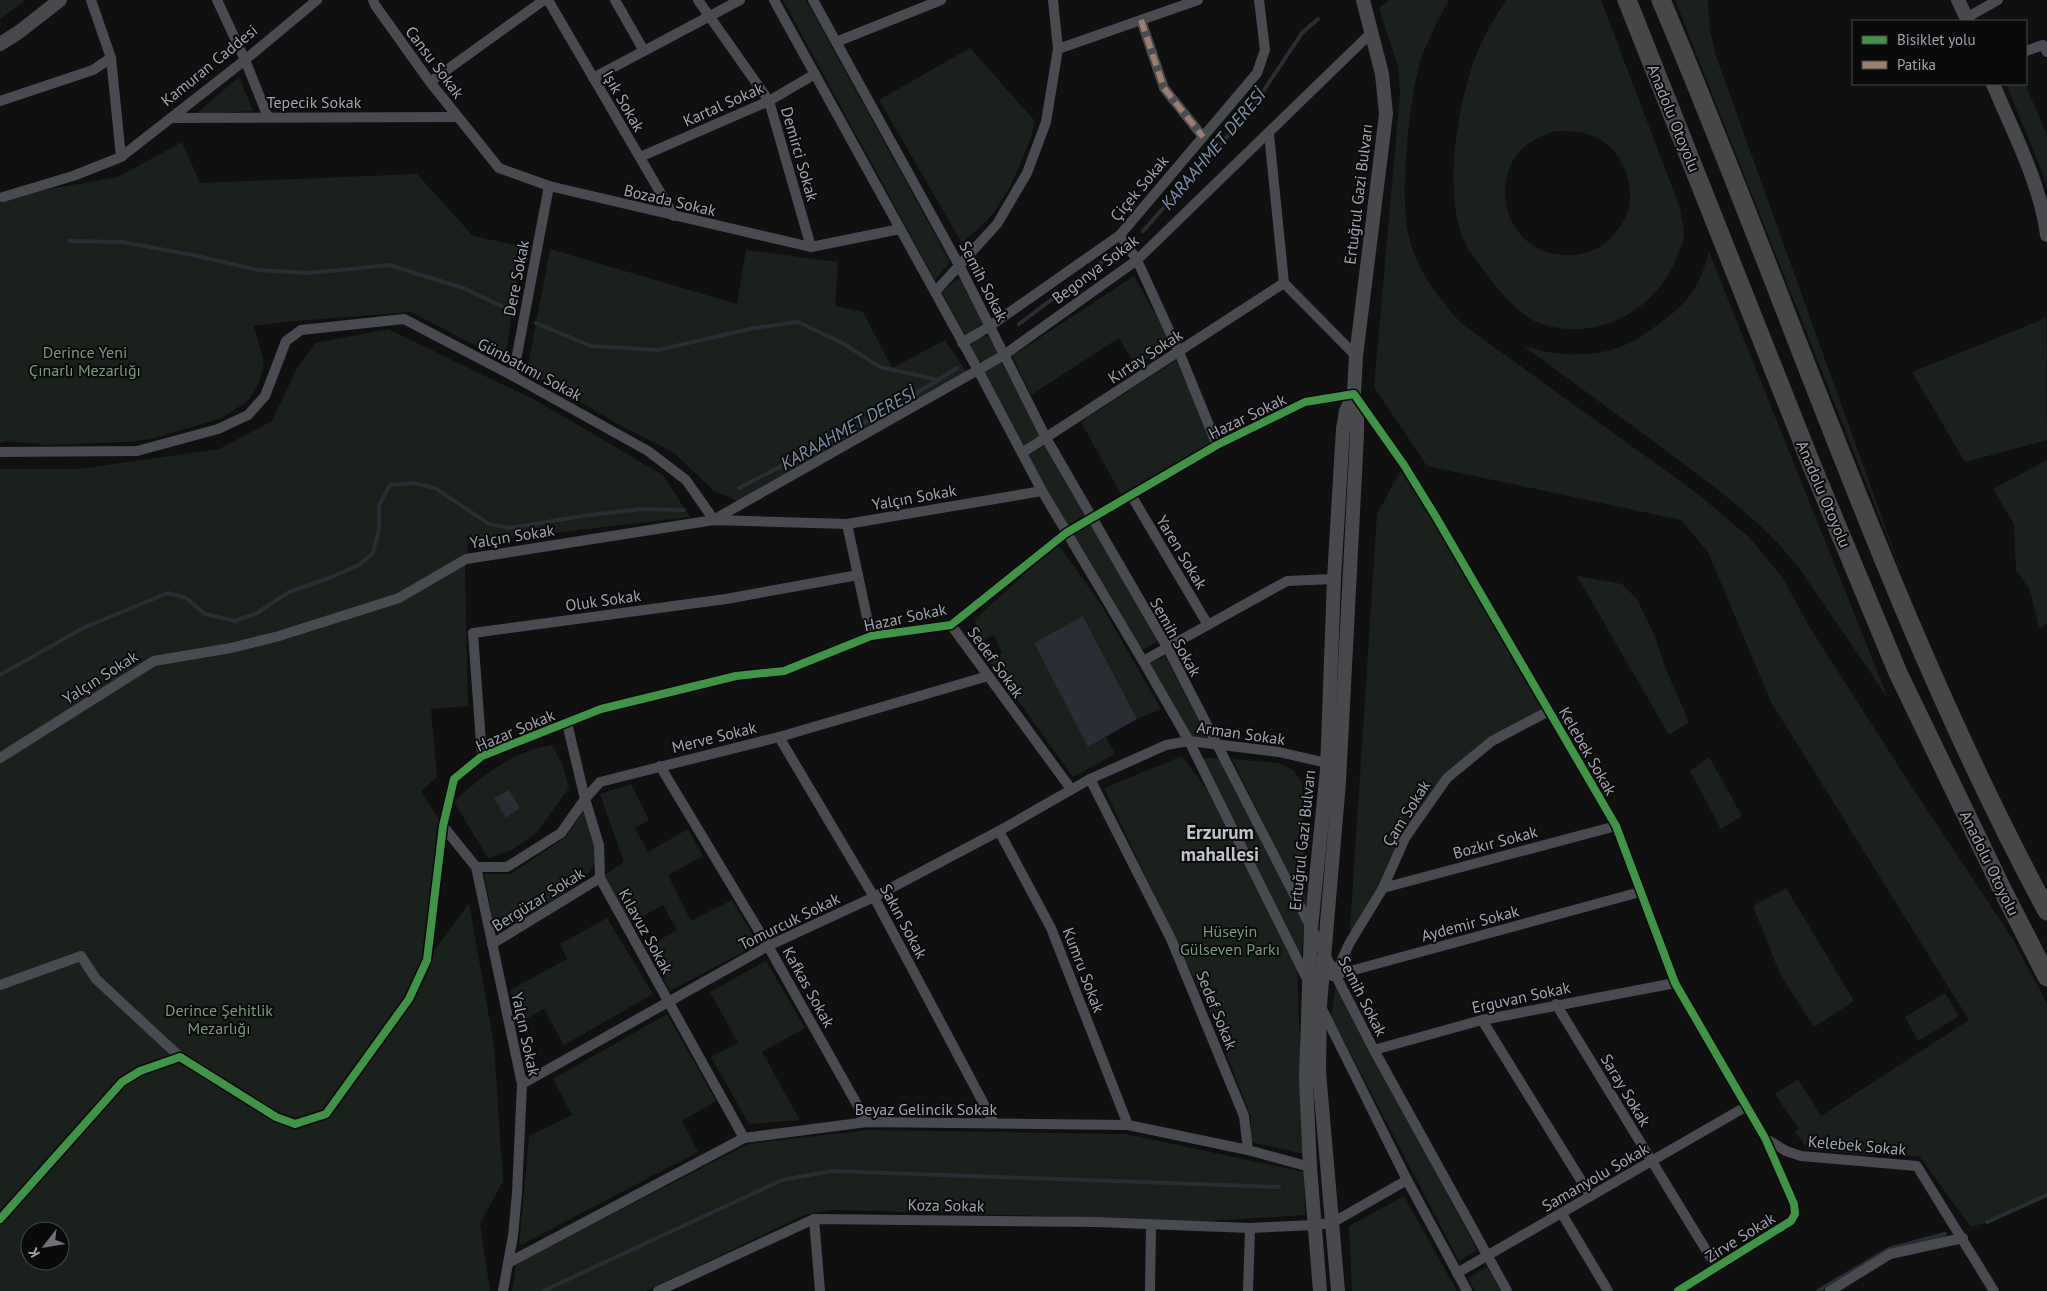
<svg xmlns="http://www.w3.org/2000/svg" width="2047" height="1291" font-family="'PT Sans',sans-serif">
	<rect width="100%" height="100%" fill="#101010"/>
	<g fill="#1a201b" fill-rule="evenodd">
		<path d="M0 0H26L0 19Z"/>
		<path d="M783 0H806L950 262 935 280Z"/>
		<path d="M1389 0H1449C1438 20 1427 41 1420 62 1409 103 1399 197 1409 237 1417 271 1439 299 1462 324L1694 491 1749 537 1783 578 1810 628 1910 784 2012 938 2047 1003V1195L1987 1222 1971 1227 1919 1156 1869 1155 1808 1149 1795 1132 1799 1129 1775 1094 1798 1079 1821 1116 1969 1020 1771 702 1708 552 1681 520 1427 466 1374 387 1400 94 1398 67 1379 8Z"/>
		<path d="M1506 0H1601L1680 208C1681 217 1684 226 1684 235 1684 241 1679 250 1677 256 1658 311 1592 345 1537 322 1520 315 1498 290 1488 276 1481 266 1472 256 1466 245 1441 194 1458 101 1478 50 1486 32 1496 16 1506 0ZM1555 131C1570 131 1582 131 1595 137 1623 149 1639 190 1625 218 1619 229 1612 239 1601 246 1579 260 1546 258 1527 241 1501 219 1498 178 1519 152 1529 141 1542 136 1555 131Z"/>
		<path d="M1675 0H1708L1710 30 1716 56 1904 579Z"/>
		<path d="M970 48 1035 121C1030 147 1006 201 988 219 980 228 970 235 962 243L879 100Z"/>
		<path d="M239 77 253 111 196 114Z"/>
		<path d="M2006 84H2025L2047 135V184Z"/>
		<path d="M182 142 200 183 417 174 473 236 521 246 505 361 411 312 284 322 254 326 264 363 259 383 248 401 222 418 151 439 130 442 46 445 7 441 0 443V191L3 197 118 177Z"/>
		<path d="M550 249 737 304 746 250 838 262 835 306 863 312 892 368 945 340 969 376 743 503 714 491 673 452 625 428 527 371Z"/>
		<path d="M1709 252 1888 698 1799 568C1762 520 1713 486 1665 450 1618 415 1571 381 1524 346 1559 357 1602 359 1635 340 1643 336 1650 330 1657 325 1670 316 1685 304 1693 291 1701 279 1705 266 1709 252Z"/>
		<path d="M1134 276 1172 344 1136 366 1119 338 1031 395 1012 356Z"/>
		<path d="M959 278 983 323 966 336 942 292Z"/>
		<path d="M2046 318 2047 440 1965 462 1912 372Z"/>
		<path d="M388 329 535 400 663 475 690 517 468 543 465 565 468 706 431 709 437 777 421 791 443 826 428 959 469 903 494 1045 503 1181 480 1224 490 1291H0V469H79L219 449 272 421 296 370 315 343ZM30 1231H60V1261H30Z"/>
		<circle cx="984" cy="349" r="13"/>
		<path d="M1176 360 1214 445 1122 496 1081 422Z"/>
		<path d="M1001 362 1041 435 1024 446 984 371Z"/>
		<path d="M1045 445 1085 515 1067 526 1028 456Z"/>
		<path d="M2047 460V623L2039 629 2030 590 2016 570 2014 524 1993 489Z"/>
		<path d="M1404 465 1549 711 1469 759 1405 838 1349 944 1377 514Z"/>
		<path d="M1091 523 1158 641 1141 651 1073 534Z"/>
		<path d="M1058 544 1100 603 1161 709 1137 719 1083 616 1088 747 1106 737 1115 754 1073 777 990 662 1002 653 994 635 979 643 975 619Z"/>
		<path d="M1577 576 1622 584 1637 599 1655 637 1665 667 1689 722 1669 735Z"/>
		<path d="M1165 656 1208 738 1190 737 1149 664Z"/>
		<path d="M552 745 563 766 569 788 536 833 512 850 488 858 454 802C480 777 515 750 552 745Z"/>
		<path d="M1182 756 1213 798 1297 966 1304 1154 1251 1142V1117L1209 1010 1104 788Z"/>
		<path d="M1709 757 1742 816 1721 829 1690 771Z"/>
		<path d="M1200 758H1220L1305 924 1301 955Z"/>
		<path d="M1232 759 1278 763 1293 770 1302 782 1306 910Z"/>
		<path d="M631 784 649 820 635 828 648 852 688 829 703 856 668 875 691 921 732 900 758 944 670 991 646 948 677 930 663 905 630 923 603 876 624 862 600 794Z"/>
		<path d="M585 808C590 825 600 846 594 864 586 887 517 920 495 933L484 874H511L566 837Z"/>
		<path d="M1786 888 1854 1001 1814 1027 1780 974 1753 906Z"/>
		<path d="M607 918 653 994 564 1045 544 1009 519 1023 510 990 567 959 560 944Z"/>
		<path d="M766 961 805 1028 762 1052 800 1120 749 1124 711 1057 738 1043 710 992Z"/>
		<path d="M1336 985 1477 1250 1459 1261 1331 1016Z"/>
		<path d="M1945 993 1959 1016 1918 1041 1905 1017Z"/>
		<path d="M667 1014 716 1101 682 1121 698 1152 519 1246 529 1136 572 1115 553 1079Z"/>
		<path d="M868 1130 1127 1134 1304 1172 1305 1215 1211 1221 832 1210 804 1215 646 1291H512L516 1264 748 1144Z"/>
		<path d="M1404 1196 1457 1291H1352L1349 1226Z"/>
		<path d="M1487 1267 1500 1291H1475L1468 1278Z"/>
	</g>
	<g fill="#282e34">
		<path d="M1083 616 1137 719 1088 747 1034 643Z"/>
		<path d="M509 790 520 808 506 818 494 798Z"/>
	</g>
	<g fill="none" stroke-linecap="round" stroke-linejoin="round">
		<g stroke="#282e34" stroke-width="4">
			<path d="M1143 231 1250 111 1302 33 1318 19"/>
			<path d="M69 241 122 242 193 255 258 270 309 273 389 265 463 288 512 311"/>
			<path d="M536 323 591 346 658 350 754 328 798 322 844 344 880 367 939 380"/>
			<path d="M1019 324 1120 248"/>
			<path d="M739 488C812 450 888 413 957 368"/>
			<path d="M0 675 83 628 168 593 186 598 205 614 235 621 257 613 289 592 329 578 359 565 373 553 379 528V505L390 485 414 483 435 488 489 524 510 528 582 516 641 509 684 510"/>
			<path d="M1987 1222 2047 1195"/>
			<path d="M543 1291 782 1180 832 1171 1279 1187"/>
			<path d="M1818 1291 1889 1249 1945 1234"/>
		</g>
		<g stroke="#4a4b50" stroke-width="10">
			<path d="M91 0 111 58 121 157"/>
			<path d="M217 0 245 60 268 117"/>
			<path d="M373 0 375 5 430 82 499 168 549 186 811 247 900 229"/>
			<path d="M548 0 674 216"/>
			<path d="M615 0 644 51"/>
			<path d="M698 0 769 101 811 247"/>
			<path d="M774 0 978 370 1042 491 1143 661 1189 741 1309 983"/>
			<path d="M813 0 959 265 1046 438 1167 647 1374 1050 1507 1291"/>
			<path d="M1966 18 1998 0"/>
			<path d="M1141 20 1164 88 1203 137"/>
			<path d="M836 42 941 0"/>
			<path d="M1058 49 1198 0"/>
			<path d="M2026 51 2043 45 2047 52"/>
			<path d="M593 78 740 0"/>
			<path d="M430 82 544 0"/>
			<path d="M0 101 93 70 111 58"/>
			<path d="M171 118 458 117"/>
			<path d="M640 157 769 101 815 74"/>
			<path d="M3 197 73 176 121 157 245 60 317 0"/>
			<path d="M1120 235 1137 260 1179 352 1217 445"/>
			<path d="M1284 283 1356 356"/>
			<path d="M935 292 997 224 1027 173 1046 122 1058 49 1053 0"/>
			<path d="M962 343 990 326 1120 235 1257 73 1265 50 1259 0"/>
			<path d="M513 376 549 186"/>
			<path d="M0 452 137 451 218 429 248 415 265 396 286 341 301 330 404 319 513 376 648 451 686 480 714 520"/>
			<path d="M1022 453 1284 283 1269 134"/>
			<path d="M1131 495 1208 625"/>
			<path d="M715 519 978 370 1004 355 1137 260 1370 34"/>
			<path d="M847 524 871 636"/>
			<path d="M951 625 1071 789"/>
			<path d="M1143 661 1287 581 1334 579"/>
			<path d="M567 723 585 799 599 845 600 878 744 1138"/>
			<path d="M779 737 874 897 994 1123"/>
			<path d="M482 756 473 633 726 599 858 575"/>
			<path d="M0 758 154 661 231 648 279 636 399 598 466 559 714 520 847 524 1042 491"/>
			<path d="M660 766 768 946 867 1122"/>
			<path d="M1090 779 1171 939 1244 1116 1248 1150"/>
			<path d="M443 826 476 867 522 1084 517 1193 513 1236 503 1291"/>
			<path d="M999 831 1051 928 1128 1125"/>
			<path d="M476 867H507L561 833 585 799 600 782 779 737 988 676"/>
			<path d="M1383 888 1616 826"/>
			<path d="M492 944 600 878"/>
			<path d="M1335 975 1349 944 1383 888 1405 838 1447 778 1492 741 1549 711"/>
			<path d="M1332 976 1640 892"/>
			<path d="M0 985 81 956 96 979 180 1057"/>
			<path d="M1556 1004 1717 1268"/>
			<path d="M1321 1007 1407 1180 1467 1291"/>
			<path d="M1482 1020 1590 1195"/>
			<path d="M1374 1050 1482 1020 1675 983"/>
			<path d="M522 1084 768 946 874 897 999 831 1090 779 1166 745 1189 741 1279 752 1327 763"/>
			<path d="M1765 1138 1786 1151 1801 1156 1917 1166 1994 1291"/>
			<path d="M1562 1214 1608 1291"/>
			<path d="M0 1219 122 1082 140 1071 180 1057 276 1117 295 1124 326 1114 409 999 427 960 443 826 454 779 482 756 601 709 736 676 784 671 871 636 951 625 1066 533 1217 445 1305 402 1354 394 1404 465 1436 517 1616 826 1675 983 1765 1138 1794 1204 1795 1214 1791 1221 1678 1291"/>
			<path d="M814 1219 820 1291"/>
			<path d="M508 1263 744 1138 867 1122 1128 1125 1248 1150 1310 1167"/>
			<path d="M1457 1273 1747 1106"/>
			<path d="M658 1291 814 1219 1095 1222 1250 1228 1315 1225 1332 1223 1407 1180"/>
			<path d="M1150 1291 1151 1225"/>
			<path d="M1248 1291 1250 1228"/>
			<path d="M1830 1291 1890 1254 1963 1238"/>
		</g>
		<g stroke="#48494d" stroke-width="14">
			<path d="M1958 0 1968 21"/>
			<path d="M0 44 19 32 60 0"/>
			<path d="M1993 84C2013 132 2040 182 2047 235"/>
			<path d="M1320 1291 1310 1167 1306 1079 1311 928 1327 770 1334 579 1343 429 1346 411 1353 395"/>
			<path d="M1338 1291 1319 1072 1320 1005 1339 782 1357 435V414L1354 394 1356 356 1386 114 1382 74 1363 0"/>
		</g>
		<g stroke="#47474a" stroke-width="19">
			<path d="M1627 0 1812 466 1898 673 2003 891 2047 977"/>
			<path d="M1661 0C1790 303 1890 620 2047 911"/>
		</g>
		<path stroke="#9b7d72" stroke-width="6" stroke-dasharray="12 6" stroke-linecap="butt" d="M1141 20 1164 88 1203 137"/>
		<defs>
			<path id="cycleway" d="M0 1219 122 1082 140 1071 180 1057 276 1117 295 1124 326 1114 409 999 427 960 443 826 454 779 482 756 601 709 736 676 784 671 871 636 951 625 1066 533 1217 445 1305 402 1354 394 1404 465 1436 517 1616 826 1675 983 1765 1138 1794 1204 1795 1214 1791 1221 1678 1291"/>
		</defs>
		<use href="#cycleway" stroke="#0a0a0b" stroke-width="11"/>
		<use href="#cycleway" stroke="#419447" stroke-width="8"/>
	</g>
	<g text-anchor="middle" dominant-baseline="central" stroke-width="4" stroke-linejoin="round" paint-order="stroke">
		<g font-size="16" fill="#a1a5b1" stroke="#0a0a0b">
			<text transform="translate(435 62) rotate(53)">Cansu Sokak</text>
			<text transform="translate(209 65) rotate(-39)">Kamuran Caddesi</text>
			<text transform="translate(624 101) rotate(60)">Işık Sokak</text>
			<text x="314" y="102">Tepecik Sokak</text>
			<text transform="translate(723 104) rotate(-24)">Kartal Sokak</text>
			<text transform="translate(1674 118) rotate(68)">Anadolu Otoyolu</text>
			<text transform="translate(800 154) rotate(74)">Demirci Sokak</text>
			<text transform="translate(1139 188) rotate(-50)">Çiçek Sokak</text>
			<text transform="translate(1358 194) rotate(-83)">Ertuğrul Gazi Bulvarı</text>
			<text transform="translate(670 200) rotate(13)">Bozada Sokak</text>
			<text transform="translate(1095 269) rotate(-37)">Begonya Sokak</text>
			<text transform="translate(516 278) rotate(-79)">Dere Sokak</text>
			<text transform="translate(984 281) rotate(63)">Semih Sokak</text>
			<text transform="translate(1145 356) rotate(-33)">Kırtay Sokak</text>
			<text transform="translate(530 369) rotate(28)">Günbatımı Sokak</text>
			<text transform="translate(1247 416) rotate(-26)">Hazar Sokak</text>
			<text transform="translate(1824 494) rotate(67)">Anadolu Otoyolu</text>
			<text transform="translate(914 497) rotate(-10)">Yalçın Sokak</text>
			<text transform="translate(512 536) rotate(-9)">Yalçın Sokak</text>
			<text transform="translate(1182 552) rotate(59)">Yaren Sokak</text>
			<text transform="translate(603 600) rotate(-8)">Oluk Sokak</text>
			<text transform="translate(905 617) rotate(-12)">Hazar Sokak</text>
			<text transform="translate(1176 637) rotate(61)">Semih Sokak</text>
			<text transform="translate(996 662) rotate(54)">Sedef Sokak</text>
			<text transform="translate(100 677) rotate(-32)">Yalçın Sokak</text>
			<text transform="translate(515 730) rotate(-23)">Hazar Sokak</text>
			<text transform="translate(1241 733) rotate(8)">Arman Sokak</text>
			<text transform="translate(714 737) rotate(-14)">Merve Sokak</text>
			<text transform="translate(1588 751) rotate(60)">Kelebek Sokak</text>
			<text transform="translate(1406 813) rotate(-58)">Çam Sokak</text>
			<text transform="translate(1302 840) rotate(-84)">Ertuğrul Gazi Bulvarı</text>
			<text transform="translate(1495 842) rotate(-15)">Bozkır Sokak</text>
			<text transform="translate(1990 863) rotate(64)">Anadolu Otoyolu</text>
			<text transform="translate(538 899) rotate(-32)">Bergüzar Sokak</text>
			<text transform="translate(789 921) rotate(-26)">Tomurcuk Sokak</text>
			<text transform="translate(904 921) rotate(62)">Sakın Sokak</text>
			<text transform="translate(1470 923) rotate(-15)">Aydemir Sokak</text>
			<text transform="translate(646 931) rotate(61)">Kılavuz Sokak</text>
			<text transform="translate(1084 970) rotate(69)">Kumru Sokak</text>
			<text transform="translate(809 987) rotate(61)">Kafkas Sokak</text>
			<text transform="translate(1363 996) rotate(63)">Semih Sokak</text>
			<text transform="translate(1521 997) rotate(-12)">Erguvan Sokak</text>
			<text transform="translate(1217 1010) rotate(68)">Sedef Sokak</text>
			<text transform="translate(526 1034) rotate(78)">Yalçın Sokak</text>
			<text transform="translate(1626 1090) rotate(59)">Saray Sokak</text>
			<text x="926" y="1109">Beyaz Gelincik Sokak</text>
			<text transform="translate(1857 1145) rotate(5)">Kelebek Sokak</text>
			<text transform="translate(1595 1177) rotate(-30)">Samanyolu Sokak</text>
			<text transform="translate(946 1205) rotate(1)">Koza Sokak</text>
			<text transform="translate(1740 1237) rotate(-32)">Zirve Sokak</text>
		</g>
		<g font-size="16" fill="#799b7d" stroke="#0a0a0b">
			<text x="85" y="352">Derince Yeni<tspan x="85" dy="18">Çınarlı Mezarlığı</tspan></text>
			<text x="1230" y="931">Hüseyin<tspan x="1230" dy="18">Gülseven Parkı</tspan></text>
			<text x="219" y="1010">Derince Şehitlik<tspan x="219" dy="18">Mezarlığı</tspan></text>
		</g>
		<g font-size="18" font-style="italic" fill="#7990ab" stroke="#0a0a0b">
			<text transform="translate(1213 149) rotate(-50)">KARAAHMET DERESİ</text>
			<text transform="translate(848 428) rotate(-29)">KARAAHMET DERESİ</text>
		</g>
		<g font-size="19" font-weight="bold" fill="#c2c4cd" stroke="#0a0a0b">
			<text x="1220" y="832">Erzurum<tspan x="1220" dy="22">mahallesi</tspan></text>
		</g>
	</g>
	<rect x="1852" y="20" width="175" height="65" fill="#0a0a0b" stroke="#46484d"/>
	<rect x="1862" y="36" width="25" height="8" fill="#419447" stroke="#46484d"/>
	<text x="1897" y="45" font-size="15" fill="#a1a5b1">Bisiklet yolu</text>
	<rect x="1862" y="61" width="25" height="8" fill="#9b7d72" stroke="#46484d"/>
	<text x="1897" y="70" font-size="15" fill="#a1a5b1">Patika</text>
	<g transform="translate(45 1246) rotate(239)"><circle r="24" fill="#0a0a0b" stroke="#46484d"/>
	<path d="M0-4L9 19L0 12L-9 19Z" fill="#6e7179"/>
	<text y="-8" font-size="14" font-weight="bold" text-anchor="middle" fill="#a1a5b1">K</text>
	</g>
</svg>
